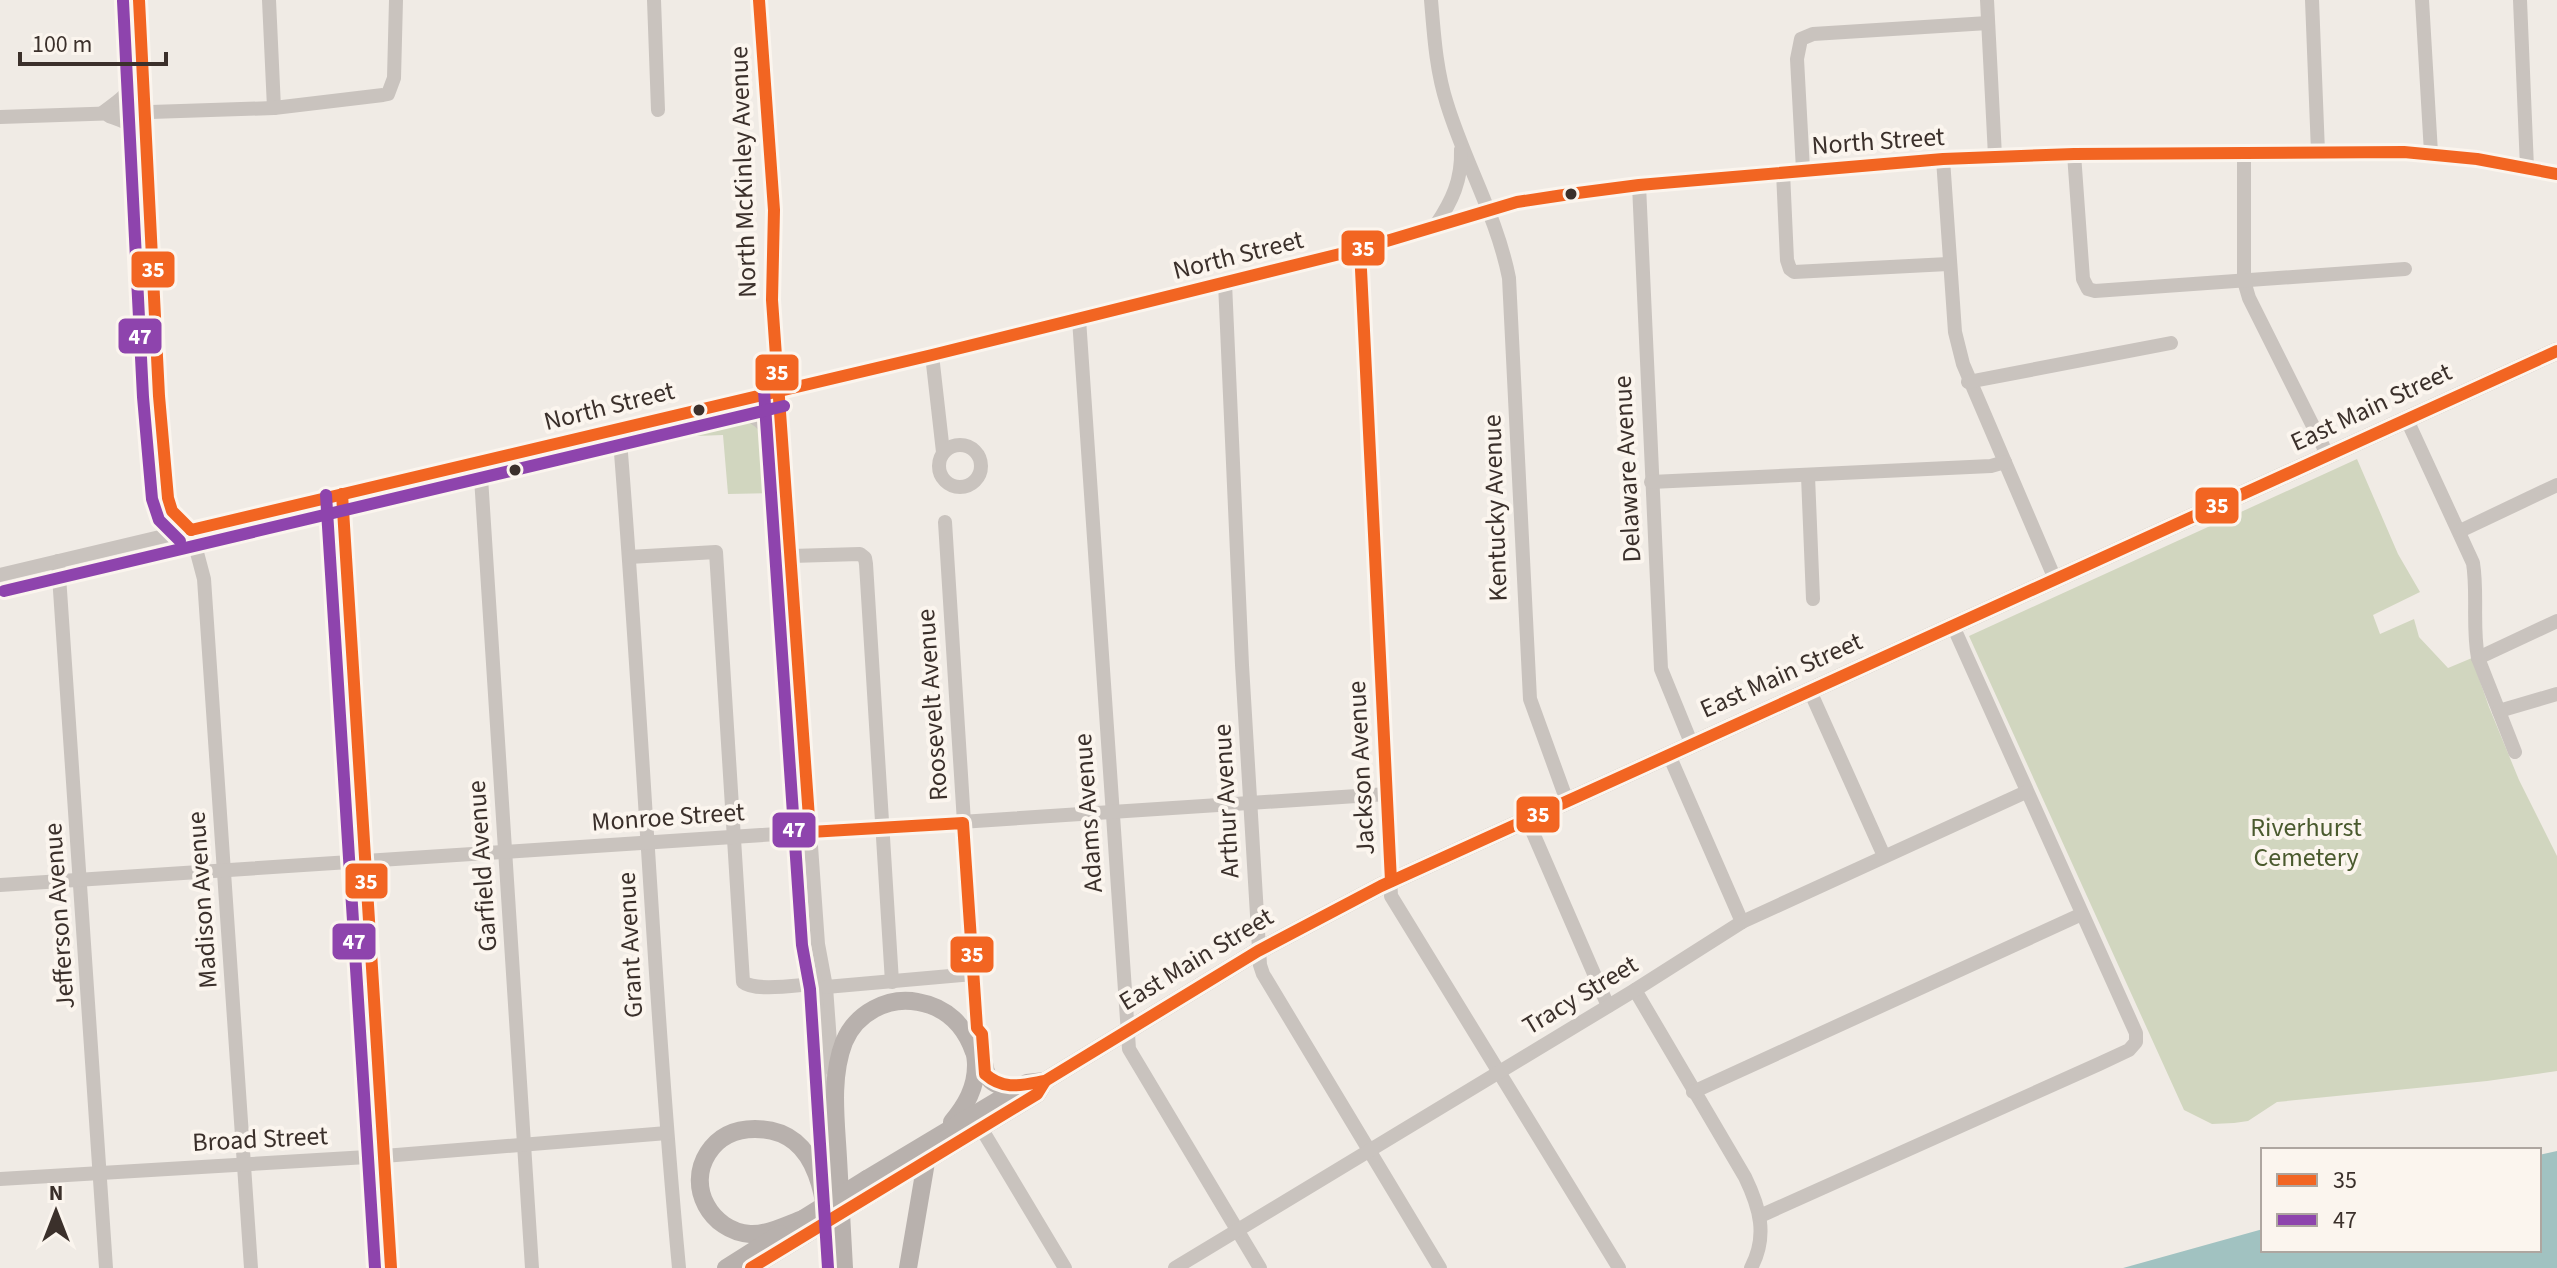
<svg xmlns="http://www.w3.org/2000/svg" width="2557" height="1268" font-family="'Source Sans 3',sans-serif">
	<rect width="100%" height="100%" fill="#f0ebe5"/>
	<g fill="#d1d6bf">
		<path d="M741 414 774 437 777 493 728 494 723 435 642 438Z"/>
		<path d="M2357 459 2398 554 2420 592 2373 615 2380 634 2414 619 2419 637 2448 668 2472 658 2489 707 2519 780 2557 856V1071L2487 1081 2277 1102 2248 1121 2234 1123 2212 1124 2184 1110 1969 636Z"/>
	</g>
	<path fill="#a1c2c1" d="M2557 1151V1268H2123L2263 1229V1250H2539V1155Z"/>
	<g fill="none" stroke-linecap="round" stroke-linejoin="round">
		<g stroke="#c9c3be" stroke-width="14">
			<path d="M139 0 147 143"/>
			<path d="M269 0 274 108"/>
			<path d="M654 0 658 110"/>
			<path d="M759 0 774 210 772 300 818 944 826 987 832 1070"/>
			<path d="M1431 0C1434 35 1436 70 1447 104 1465 163 1497 217 1509 278L1530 699 1567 801"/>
			<path d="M1987 0 1995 156"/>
			<path d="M2312 0 2318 152"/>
			<path d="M2422 0 2431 153"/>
			<path d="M2520 0 2527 168"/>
			<path d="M102 113C119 101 133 92 139 70"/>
			<path d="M109 116C125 121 137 127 147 141"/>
			<path d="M0 117 274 108 383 95 388 94 394 78 396 0"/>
			<path d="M2244 153V281L2249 298 2328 456"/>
			<path d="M2074 154 2083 279 2088 289 2095 291 2405 269"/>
			<path d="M148 159 159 396 168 498 172 511 191 530 204 579 251 1268"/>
			<path d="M1943 159 1955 332 1963 364 2055 579"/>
			<path d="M1803 170 1797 59 1801 39 1813 34 1988 23"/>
			<path d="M1783 172 1787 260 1790 269 1794 272 1948 264"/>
			<path d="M1639 185 1661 669 1692 745"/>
			<path d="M1436 225C1452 201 1462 180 1461 150"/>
			<path d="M1360 249 1391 896 1619 1268"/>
			<path d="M1225 283 1242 665 1260 965 1263 974 1440 1268"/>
			<path d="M1079 319 1129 1049 1260 1268"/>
			<path d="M932 355 943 452"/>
			<path d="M1968 382 2171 343"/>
			<path d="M724 409C755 410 768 426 782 453"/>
			<path d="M2407 420 2473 563C2478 594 2472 626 2478 658L2515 752"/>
			<path d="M619 428C642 708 653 988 679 1268"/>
			<circle cx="960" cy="466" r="21"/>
			<path d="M480 462 532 1268"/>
			<path d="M1808 476 1813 599"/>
			<path d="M1651 482 1991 466 2005 462"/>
			<path d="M342 494 391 1268"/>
			<path d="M945 522 977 1028"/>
			<path d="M2460 531 2557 485"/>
			<path d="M791 556 860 554 865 558 866 564 892 982"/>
			<path d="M629 557 716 552 743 982C755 992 797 985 814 984"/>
			<path d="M58 561 106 1268"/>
			<path d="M0 575 1079 319 1360 249 1517 202 1639 185 1783 172 1943 159 2074 154 2404 152 2477 159 2557 174"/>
			<path d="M2478 658 2557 621"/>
			<path d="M1810 691 1884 856"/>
			<path d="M2499 711 2557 694"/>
			<path d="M1669 755 1742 922"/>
			<path d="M1527 819 1608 1006"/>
			<path d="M0 885 1387 794"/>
			<path d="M815 977 825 1187"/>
			<path d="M826 987 973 974"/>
			<path d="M1635 990 1745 1177C1760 1208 1768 1236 1751 1268"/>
			<path d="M1693 1092 2082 914"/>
			<path d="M981 1128 1065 1268"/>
			<path d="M0 1179 384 1156 667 1133"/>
			<path d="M1760 1216 2099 1064 2129 1050 2136 1042V1033L1953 626"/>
			<path d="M1175 1268 1635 990 1742 922 2026 792"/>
		</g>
		<g stroke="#b8b1ad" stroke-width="18">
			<path d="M983 1054C985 1082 991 1085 1017 1089"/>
			<path d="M952 1122C966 1105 976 1088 976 1065 976 1052 970 1040 977 1028"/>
			<path d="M867 1179 1027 1083 1045 1081 1258 951 1381 886 2557 351"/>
			<path d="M872 1194 1037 1094 1045 1081"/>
			<path d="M803 1219C787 1225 767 1235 750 1234 711 1231 686 1187 708 1153 719 1136 735 1129 755 1129 827 1129 827 1216 830 1268"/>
			<path d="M726 1268 780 1234"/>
			<path d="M751 1268 805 1235"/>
			<path d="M844 1268C842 1231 840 1195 838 1158 836 1121 830 1078 844 1042 856 1013 888 996 918 1002 947 1007 965 1026 974 1052"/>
			<path d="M908 1268 926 1162"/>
		</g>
		<g stroke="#b8b1ad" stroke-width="18">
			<path d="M803 1219 867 1179"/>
			<path d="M805 1235 872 1194"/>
		</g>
		<defs>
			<g id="bus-1">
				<path d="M139 0 159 396 168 498 172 511 191 530"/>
				<path d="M759 0 774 210 772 300 810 832 963 823 977 1028 982 1034 985 1074C1004 1091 1022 1085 1045 1081L1258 951 1381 886 2557 351"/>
				<path d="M1360 249 1391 881"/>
				<path d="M342 494 391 1268"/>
				<path d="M191 530 932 355 1360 249 1517 202 1570 194 1639 185 1943 159 2074 154 2404 152 2477 159 2557 174"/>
				<path d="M751 1268 1037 1094 1045 1081"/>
			</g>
			<g id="bus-2">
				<path d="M123 1 143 397 152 499 159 520 180 541"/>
				<path d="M764 391 802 945 810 989 828 1268"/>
				<path d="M326 495 375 1268"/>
				<path d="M4 591 784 406"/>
			</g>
		</defs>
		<use href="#bus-1" stroke="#fbf5ee" stroke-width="18"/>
		<use href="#bus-2" stroke="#fbf5ee" stroke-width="18"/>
		<use href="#bus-1" stroke="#f26522" stroke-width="12"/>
		<use href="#bus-2" stroke="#8e44ad" stroke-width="12"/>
	</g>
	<g fill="#3b302b" stroke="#fbf5ee" stroke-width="3">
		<circle cx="1571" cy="194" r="7"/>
		<circle cx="699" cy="410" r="7"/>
		<circle cx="515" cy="470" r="7"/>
	</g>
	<g text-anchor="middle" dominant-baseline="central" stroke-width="8" stroke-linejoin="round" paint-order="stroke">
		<g font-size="26" fill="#3b302b" stroke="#fbf5ee">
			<text transform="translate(1878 141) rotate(-4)">North Street</text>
			<text transform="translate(743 172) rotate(-92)">North McKinley Avenue</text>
			<text transform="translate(1238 255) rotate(-14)">North Street</text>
			<text transform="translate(609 406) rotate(-14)">North Street</text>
			<text transform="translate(2371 407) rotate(-25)">East Main Street</text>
			<text transform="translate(1627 469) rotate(-93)">Delaware Avenue</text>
			<text transform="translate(1495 508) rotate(-92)">Kentucky Avenue</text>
			<text transform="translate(1781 675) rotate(-24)">East Main Street</text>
			<text transform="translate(932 705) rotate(-94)">Roosevelt Avenue</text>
			<text transform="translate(1361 768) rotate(-93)">Jackson Avenue</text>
			<text transform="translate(1226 801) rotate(-93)">Arthur Avenue</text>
			<text transform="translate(1088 813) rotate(-94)">Adams Avenue</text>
			<text transform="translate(668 817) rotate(-4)">Monroe Street</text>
			<text transform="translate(482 866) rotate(-94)">Garfield Avenue</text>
			<text transform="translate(202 900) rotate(-94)">Madison Avenue</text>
			<text transform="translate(59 916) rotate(-94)">Jefferson Avenue</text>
			<text transform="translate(630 945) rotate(-93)">Grant Avenue</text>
			<text transform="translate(1196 959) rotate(-31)">East Main Street</text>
			<text transform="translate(1580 995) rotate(-31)">Tracy Street</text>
			<text transform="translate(260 1139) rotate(-3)">Broad Street</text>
		</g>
		<g font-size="26" fill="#4a5a2e" stroke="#fbf5ee">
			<text x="2306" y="827">Riverhurst<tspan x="2306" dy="30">Cemetery</tspan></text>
		</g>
	</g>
	<g stroke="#fbf5ee" stroke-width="3">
		<rect x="1340" y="229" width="46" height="38" rx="8" fill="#f26522"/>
		<rect x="130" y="250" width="46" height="39" rx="8" fill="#f26522"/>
		<rect x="117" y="317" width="46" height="38" rx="8" fill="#8e44ad"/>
		<rect x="754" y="353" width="46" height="39" rx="8" fill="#f26522"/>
		<rect x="2194" y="486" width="46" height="39" rx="8" fill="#f26522"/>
		<rect x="1515" y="795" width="46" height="39" rx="8" fill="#f26522"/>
		<rect x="771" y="811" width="46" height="38" rx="8" fill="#8e44ad"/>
		<rect x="344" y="862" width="45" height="38" rx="8" fill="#f26522"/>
		<rect x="331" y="922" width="46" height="39" rx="8" fill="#8e44ad"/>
		<rect x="949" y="935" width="46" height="39" rx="8" fill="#f26522"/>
	</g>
	<g font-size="22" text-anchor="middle" font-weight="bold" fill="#fff">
		<text x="1363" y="256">35</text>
		<text x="153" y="277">35</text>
		<text x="140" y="344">47</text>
		<text x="777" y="380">35</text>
		<text x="2217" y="513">35</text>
		<text x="1538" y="822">35</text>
		<text x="794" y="837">47</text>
		<text x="366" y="889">35</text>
		<text x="354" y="949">47</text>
		<text x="972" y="962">35</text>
	</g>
	<rect x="2261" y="1148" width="280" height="104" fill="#fbf5ee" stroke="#aea6a0" stroke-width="2"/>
	<rect x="2277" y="1174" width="40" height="12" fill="#f26522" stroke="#aea6a0" stroke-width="2"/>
	<text x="2333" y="1188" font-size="24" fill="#3b302b">35</text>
	<rect x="2277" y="1214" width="40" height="12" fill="#8e44ad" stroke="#aea6a0" stroke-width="2"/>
	<text x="2333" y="1228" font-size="24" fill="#3b302b">47</text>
	<g transform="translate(56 1212)" stroke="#fbf5ee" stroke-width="6" paint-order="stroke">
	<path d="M0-6L14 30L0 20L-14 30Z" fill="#3b302b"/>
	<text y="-12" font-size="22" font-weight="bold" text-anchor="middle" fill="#3b302b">N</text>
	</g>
	<path d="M20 52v12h146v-12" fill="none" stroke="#3b302b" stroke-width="4"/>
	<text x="32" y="52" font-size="24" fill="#3b302b" stroke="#fbf5ee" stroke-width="6" paint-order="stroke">100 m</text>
</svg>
